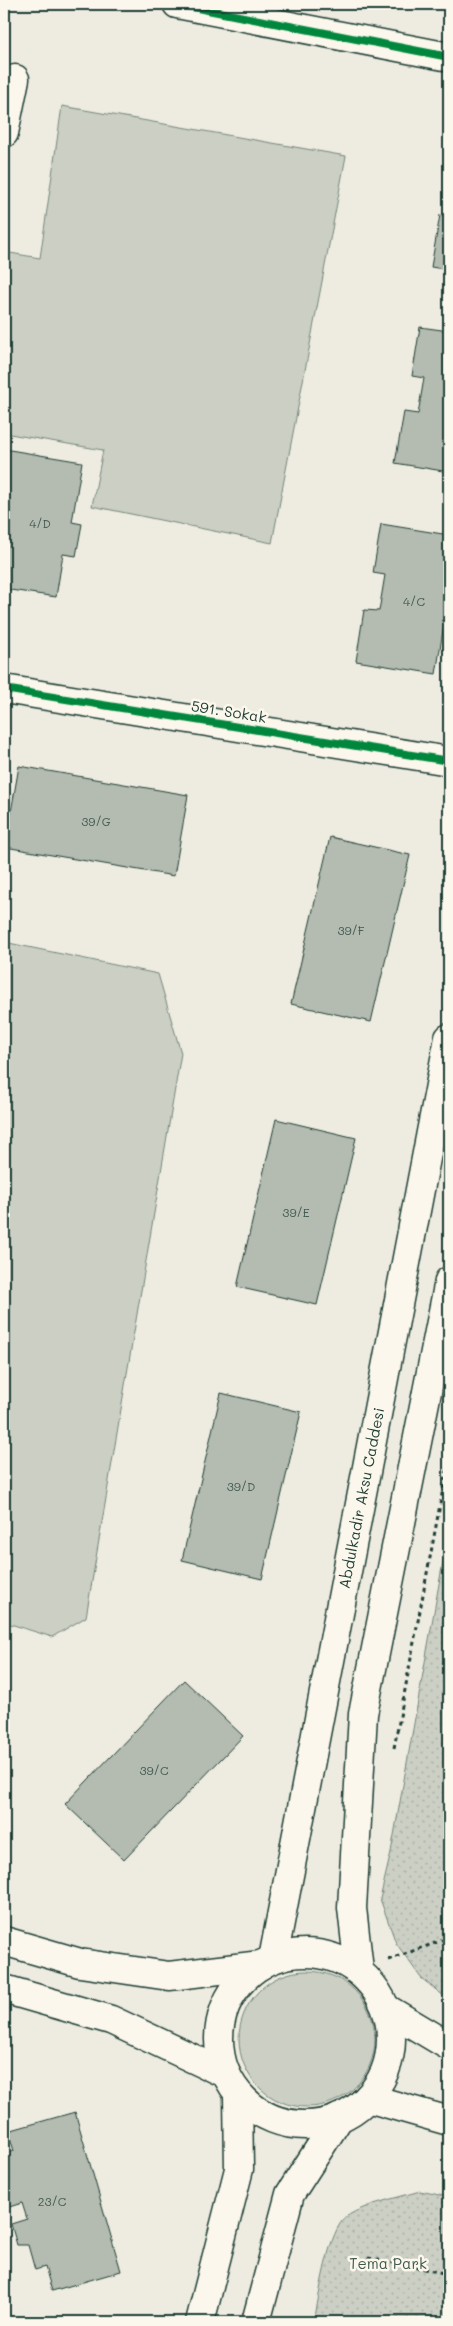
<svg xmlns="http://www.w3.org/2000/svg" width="453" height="2326" font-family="Mali,sans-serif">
	<defs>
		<pattern id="park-dots" width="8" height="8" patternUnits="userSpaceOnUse" patternTransform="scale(1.25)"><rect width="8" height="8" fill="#cbcfc4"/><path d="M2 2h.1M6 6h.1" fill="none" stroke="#aeb3a9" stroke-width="1.8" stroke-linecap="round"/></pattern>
	</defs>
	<rect width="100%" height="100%" fill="#eeece1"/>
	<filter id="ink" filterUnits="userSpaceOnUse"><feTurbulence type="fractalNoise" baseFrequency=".02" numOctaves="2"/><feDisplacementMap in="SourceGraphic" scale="10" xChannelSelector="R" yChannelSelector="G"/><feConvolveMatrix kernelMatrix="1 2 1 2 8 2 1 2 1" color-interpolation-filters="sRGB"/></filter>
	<g filter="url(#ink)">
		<g fill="#cbcfc4" stroke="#75867c">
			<path d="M62 106 346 156 272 543 92 506 103 450 4 433V252L40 258Z"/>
			<path d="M4 942 158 974 181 1053 86 1617 52 1637 4 1622Z"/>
			<circle cx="307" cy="2039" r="68"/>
		</g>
		<g fill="url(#park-dots)" stroke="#75867c">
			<path d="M449 1528V2000L421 1978 396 1943 380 1899 391 1852Z"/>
			<path d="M420 2191 449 2197V2322H314C319 2298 328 2229 347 2216 368 2203 397 2198 420 2191Z"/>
		</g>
		<g fill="#b4bbb0" stroke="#1f3d34">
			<path d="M440 215 449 217V270L431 267Z"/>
			<path d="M420 327 449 331V472L395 463 404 412 418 414 424 378 412 376Z"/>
			<path d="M4 449 82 462 72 522 82 524 76 556 63 554 56 597 4 589Z"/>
			<path d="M381 524 449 535V593L436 674 356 661 364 610 379 611 385 575 373 573Z"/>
			<path d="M19 766 188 795 174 876 5 847Z"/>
			<path d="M330 837 410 855 371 1022 291 1004Z"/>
			<path d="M276 1119 356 1138 317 1305 237 1287Z"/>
			<path d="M221 1393 301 1412 262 1579 182 1560Z"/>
			<path d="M184 1680 243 1736 124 1860 65 1804Z"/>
			<path d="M75 2112 121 2271 52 2291 45 2267 35 2270 28 2245H17L11 2224 27 2219 22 2203 6 2208 4 2180 10 2179 4 2154 14 2151 8 2131Z"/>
		</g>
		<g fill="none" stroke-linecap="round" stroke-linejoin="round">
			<defs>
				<g id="minor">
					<path d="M177 4 449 57"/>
					<path d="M4 133 15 79"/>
					<path d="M4 689 449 761"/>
				</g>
				<g id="major">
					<path d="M4 1941 80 1963 169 1976 261 1965"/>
					<circle cx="305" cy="2039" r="86"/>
					<path d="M273 1959 449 1038"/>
					<path d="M359 1970 352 1908 363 1714 449 1281"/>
					<path d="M4 1989 111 2020 226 2074"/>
					<path d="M387 2009 449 2046"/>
					<path d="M368 2098 449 2121"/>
					<path d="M200 2322 239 2169 238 2094"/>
					<path d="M256 2322 290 2194 339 2118"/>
				</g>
			</defs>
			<use href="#minor" stroke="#1f3d34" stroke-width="31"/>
			<use href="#major" stroke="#1f3d34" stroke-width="31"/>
			<g stroke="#1f3d34" stroke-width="3" stroke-dasharray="4 4" stroke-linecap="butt">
				<path d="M439 4 449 6"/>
				<path d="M394 1748 449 1457"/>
				<path d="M388 1960 449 1938"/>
				<path d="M368 2258 449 2274"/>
			</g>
			<use href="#minor" stroke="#fbf7ec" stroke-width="28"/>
			<use href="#major" stroke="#fbf7ec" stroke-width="28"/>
			<defs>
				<g id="cycleway">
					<path d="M177 4 449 57"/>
					<path d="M4 689 449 761"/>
				</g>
			</defs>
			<use href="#cycleway" stroke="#fbf7ec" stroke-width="11"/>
			<use href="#cycleway" stroke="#00873e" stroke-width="8"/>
		</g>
	</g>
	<g text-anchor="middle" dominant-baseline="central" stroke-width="5" stroke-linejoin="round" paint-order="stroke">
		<g font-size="12" fill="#445c53">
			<text x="40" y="523">4/D</text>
			<text x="414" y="601">4/C</text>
			<text x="96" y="821">39/G</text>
			<text x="351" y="930">39/F</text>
			<text x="296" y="1212">39/E</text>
			<text x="241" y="1486">39/D</text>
			<text x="154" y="1770">39/C</text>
			<text x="52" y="2201">23/C</text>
		</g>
		<g font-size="15" fill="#1f3d34" stroke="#fbf7ec">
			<text transform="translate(229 711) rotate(9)">591. Sokak</text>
			<text transform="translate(361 1498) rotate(-79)">Abdulkadir Aksu Caddesi</text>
		</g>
		<g font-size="15" fill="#415a51" stroke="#fbf7ec">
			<text x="388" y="2263">Tema Park</text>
		</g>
	</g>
	<rect width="453" height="2326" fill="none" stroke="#fbf7ec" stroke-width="20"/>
	<rect x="10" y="10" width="433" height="2306" fill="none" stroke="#1f3d34" stroke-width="2" filter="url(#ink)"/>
</svg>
